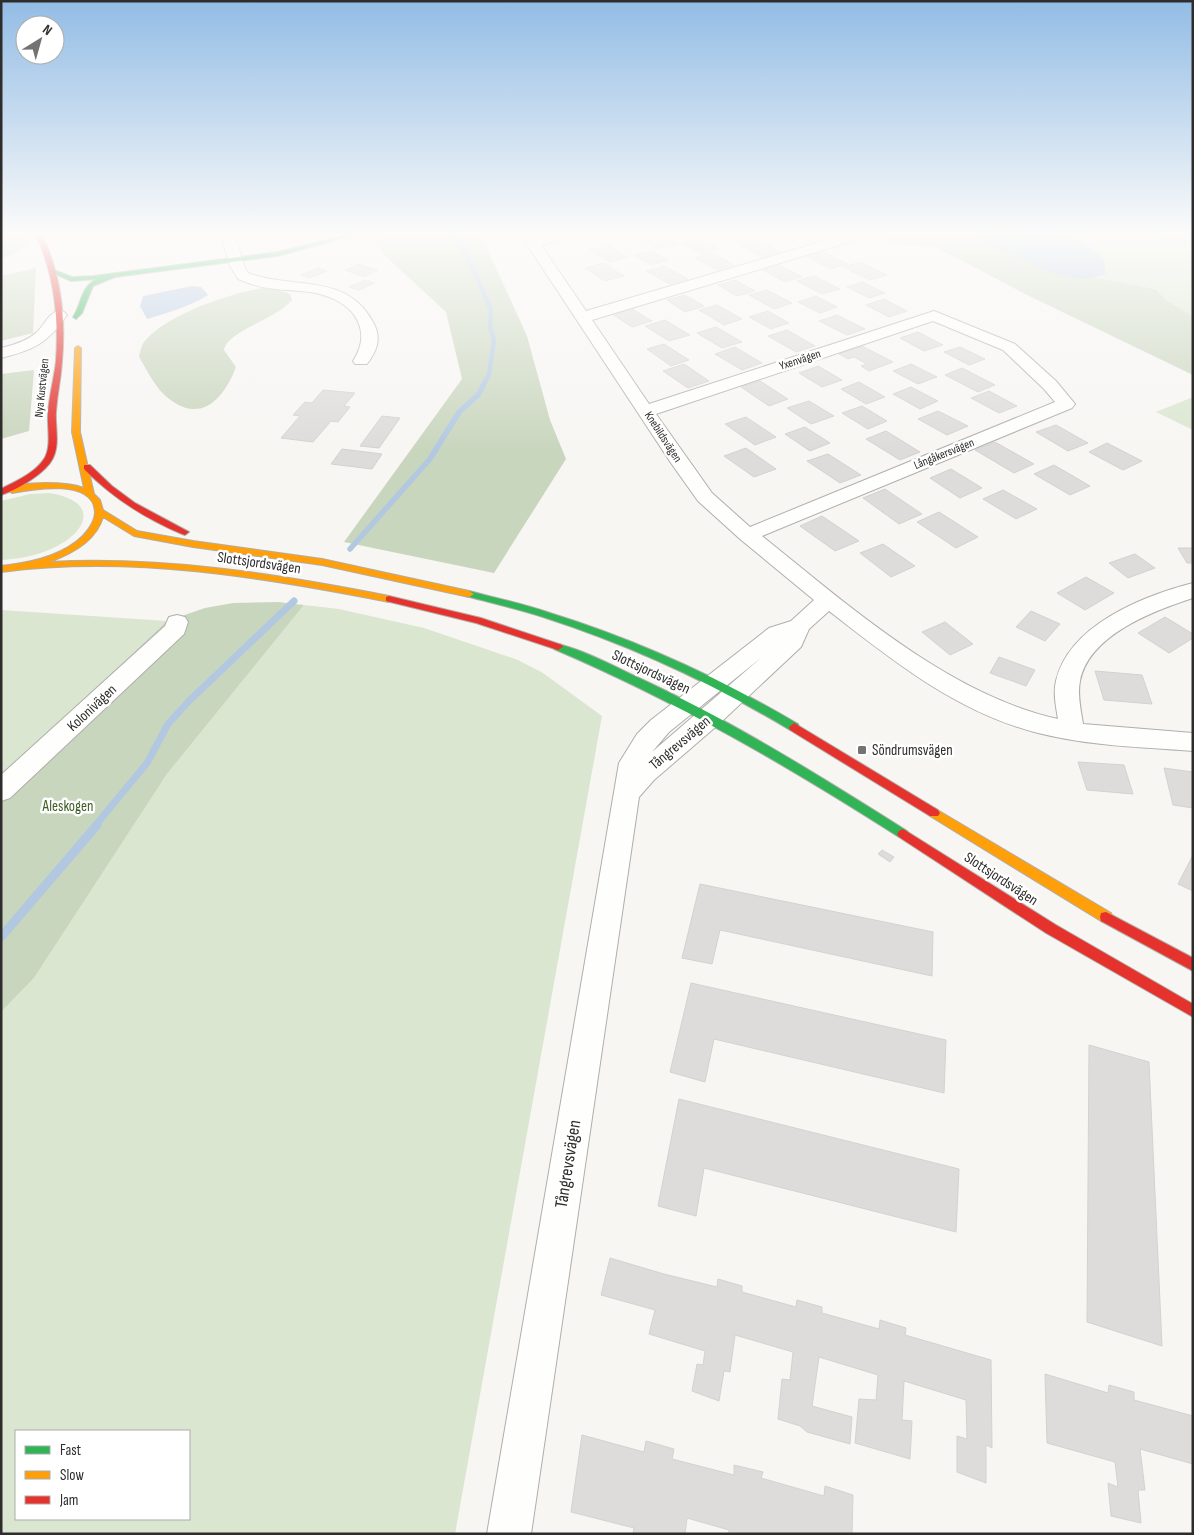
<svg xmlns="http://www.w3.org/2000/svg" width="1194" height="1535" font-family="'Sofia Sans Condensed',sans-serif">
	<rect width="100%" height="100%" fill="#f8f6f3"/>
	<g fill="#dae6d0" fill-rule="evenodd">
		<path d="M982 235H1153L1160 244 1193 247V316L1166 300 1156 289 1075 274Z"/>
		<path d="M1193 397V430L1156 412Z"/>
		<path d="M49 493C100 501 89 532 51 549 35 556 19 559 1 560V501L30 494Z"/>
		<path d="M304 605 339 609 424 628 518 660 543 673 602 716 455 1534H1V1012L34 978 167 774ZM16 1431H189V1519H16Z"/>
		<path d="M1 610 167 621 1 777Z"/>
	</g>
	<g fill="#c9d6be">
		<path d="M1 235H26L28 245 12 255 1 258Z"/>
		<path d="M390 235H481L527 336 550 420 566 459 494 573 344 542 462 379 446 312 382 253 375 241Z"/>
		<path d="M882 235H982L1075 274 1156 289 1166 300 1193 316V375L1023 293 936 247 892 244Z"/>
		<path d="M1153 235H1193V247L1160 244Z"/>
		<path d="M36 268 33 333 1 341V276Z"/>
		<path d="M270 287 290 294 292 300C277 319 227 331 224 350L236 367C224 398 202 425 168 398 155 388 147 370 139 357 140 352 141 346 144 342 166 314 235 291 270 287Z"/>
		<path d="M34 370 29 431 1 439V374Z"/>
		<path d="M278 602 304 605 167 774 34 978 1 1012V777L167 621 205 608 233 603Z"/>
	</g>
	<g fill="#b2c8e1">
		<path d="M968 235C996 235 1042 231 1068 237 1082 241 1093 249 1104 259L1105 274C1069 288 1035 264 1003 250 991 245 979 240 968 235Z"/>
		<path d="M192 286 201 287 208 295C191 306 167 313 147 319L140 306 143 296Z"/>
	</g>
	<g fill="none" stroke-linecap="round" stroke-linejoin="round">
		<path stroke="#b2c8e1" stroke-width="4.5" d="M448 235 459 243 467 256 491 309 490 327 494 340 489 375 482 387"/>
		<path stroke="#b2c8e1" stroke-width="5.5" d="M350 549 430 459 459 412 478 395 483 386"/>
		<path stroke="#b2c8e1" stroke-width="7" d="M95 826 147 763 168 724 188 702 294 601"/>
		<path stroke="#b2c8e1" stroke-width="9" d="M1 937 97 825"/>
	</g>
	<g fill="#dedcdb" stroke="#d4d2d1">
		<path d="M650 235H658L676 244 658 249 638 238Z"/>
		<path d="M790 235H815L821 238 806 242Z"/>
		<path d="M698 238 719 249 702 254 681 243Z"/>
		<path d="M758 240 780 252 762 257 740 245Z"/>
		<path d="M607 245 628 257 609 262 589 250Z"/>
		<path d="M652 251 669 260 651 265 634 255Z"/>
		<path d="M822 251 848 264 831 269 806 256Z"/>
		<path d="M712 253 734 265 717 270 695 258Z"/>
		<path d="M860 262 887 275 870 280 843 267Z"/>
		<path d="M604 263 624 276 605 281 585 268Z"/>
		<path d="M358 264 378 270 364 277 345 270Z"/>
		<path d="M778 264 802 277 785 282 761 269Z"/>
		<path d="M664 266 688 279 669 284 646 271Z"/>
		<path d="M318 268 327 271 310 278 301 275Z"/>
		<path d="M814 276 840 289 822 294 797 281Z"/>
		<path d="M366 280 375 283 359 290 349 287Z"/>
		<path d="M735 280 755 291 737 296 718 285Z"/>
		<path d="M862 282 885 293 869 298 847 287Z"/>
		<path d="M767 290 792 303 774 309 749 295Z"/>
		<path d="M685 295 704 306 685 312 667 300Z"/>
		<path d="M816 296 837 307 820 313 798 302Z"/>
		<path d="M884 299 907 311 889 317 866 305Z"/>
		<path d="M717 305 742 319 724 325 699 310Z"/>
		<path d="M629 307 652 321 632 327 609 312Z"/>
		<path d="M768 311 789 323 771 329 749 317Z"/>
		<path d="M837 315 865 329 847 335 819 321Z"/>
		<path d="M665 320 690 335 669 341 645 326Z"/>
		<path d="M716 327 742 342 722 348 697 333Z"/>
		<path d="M787 330 815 346 796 352 768 336Z"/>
		<path d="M918 332 943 345 924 351 900 338Z"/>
		<path d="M664 344 689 360 671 366 647 349Z"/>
		<path d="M862 346 893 362 869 371 861 366 867 364 854 357 848 359 839 354Z"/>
		<path d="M735 347 762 363 742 370 715 354Z"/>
		<path d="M960 347 985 359 969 365 944 352Z"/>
		<path d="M684 364 709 381 688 388 663 371Z"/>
		<path d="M911 364 937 377 918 384 893 371Z"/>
		<path d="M818 366 842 380 822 387 799 373Z"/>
		<path d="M962 368 995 385 978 392 945 375Z"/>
		<path d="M760 381 788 399 769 406 741 387Z"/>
		<path d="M859 382 885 397 866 404 841 389Z"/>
		<path d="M911 387 938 401 920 409 893 394Z"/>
		<path d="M323 390 355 393 344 406 350 407 338 422 331 421 313 442 281 438 300 416 293 415 305 402 312 403Z"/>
		<path d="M989 391 1017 406 999 413 971 398Z"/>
		<path d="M809 401 834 416 811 424 787 408Z"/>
		<path d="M862 406 887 421 868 429 842 413Z"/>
		<path d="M938 411 968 426 947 435 918 419Z"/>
		<path d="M382 416 400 418 379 448 360 446Z"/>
		<path d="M746 417 776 437 755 445 725 424Z"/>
		<path d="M1056 425 1088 443 1068 451 1036 432Z"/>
		<path d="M805 427 830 443 810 451 785 434Z"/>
		<path d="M886 431 920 452 900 460 866 439Z"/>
		<path d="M995 442 1034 464 1014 473 975 450Z"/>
		<path d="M1107 443 1142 461 1123 470 1089 452Z"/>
		<path d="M746 448 776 469 754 477 724 456Z"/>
		<path d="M342 449 382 454 372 469 331 464Z"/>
		<path d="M828 454 861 475 840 483 807 461Z"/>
		<path d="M1054 465 1090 486 1070 495 1034 474Z"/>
		<path d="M951 469 982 488 960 498 930 478Z"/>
		<path d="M885 489 922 514 899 524 863 498Z"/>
		<path d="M1003 490 1037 509 1016 519 983 499Z"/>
		<path d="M939 512 978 537 956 548 917 522Z"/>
		<path d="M822 516 859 541 835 551 800 526Z"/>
		<path d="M883 544 915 566 891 577 860 553Z"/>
		<path d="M1178 548H1193V563H1187Z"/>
		<path d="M1135 554 1155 568 1128 578 1109 563Z"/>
		<path d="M1086 577 1114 593 1085 610 1057 593Z"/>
		<path d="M1031 611 1060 624 1045 641 1016 627Z"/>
		<path d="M1165 617 1193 634V638L1169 653 1138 633Z"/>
		<path d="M945 622 973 644 950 655 922 632Z"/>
		<path d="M999 657 1035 670 1026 686 990 673Z"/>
		<path d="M1095 671 1142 675 1152 704 1104 700Z"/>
		<path d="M1078 762 1124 765 1133 794 1087 790Z"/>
		<path d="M1164 768 1193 772V808L1173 805Z"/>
		<path d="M882 850 894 857 890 862 878 854Z"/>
		<path d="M1193 855V891L1178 884Z"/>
		<path d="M700 884 933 932 932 976 720 930 712 964 682 958Z"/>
		<path d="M691 983 946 1040 944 1093 714 1039 705 1082 670 1072Z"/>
		<path d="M1089 1045 1149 1062 1162 1346 1087 1322Z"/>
		<path d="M679 1099 959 1169 956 1232 704 1168 696 1216 658 1206Z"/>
		<path d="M610 1258 664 1274 717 1287 718 1279 742 1286V1292L796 1307 797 1300 822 1307V1313L879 1329 880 1320 906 1328 905 1335 991 1360 992 1448 986 1445V1483L957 1472V1436L967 1439 966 1400 904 1381 902 1420 912 1421 910 1459 855 1443 859 1399 876 1400 878 1375 819 1357 812 1406 852 1417 850 1444 807 1432 800 1426 778 1419 782 1379 790 1380 793 1352 735 1335 730 1372 724 1371 719 1401 692 1391 697 1364 703 1365 705 1351 649 1334 655 1310 601 1295Z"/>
		<path d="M1045 1374 1108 1393 1109 1385 1134 1392V1400L1193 1416V1464L1140 1449 1145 1490H1138L1141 1523 1111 1516 1108 1483 1118 1487 1115 1462 1047 1443Z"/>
		<path d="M582 1435 644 1452 646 1441 674 1449 672 1459 734 1475V1465L763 1472 761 1478 824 1496 825 1486 853 1495 852 1534H729V1530L687 1518 685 1534H633L634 1528 571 1512Z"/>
	</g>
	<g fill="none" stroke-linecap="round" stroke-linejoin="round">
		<defs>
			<g id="street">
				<path d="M221 235H235L244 266 248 273C293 290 346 272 373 322 382 338 377 351 367 364H355L353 361C371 334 358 308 329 297 312 290 293 291 275 289 262 288 250 284 238 279L230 266Z"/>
				<path d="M549 235H571L569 238 541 245 586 311 844 235H865L863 238 592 320 649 404 934 311 1015 344 1056 381 1075 404 1072 408 762 536C848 605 949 695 1058 719 1056 707 1053 693 1056 681 1069 625 1143 596 1193 583V598C1153 611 1089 635 1080 681 1077 695 1081 710 1083 724L1193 733V751C1141 747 1089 746 1038 733 958 713 893 661 829 611L809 629 801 647 719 724 654 780 639 797 531 1534H487L619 763 637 734 651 720 769 628 791 621 814 600 740 539 698 501 671 463 526 243 528 240ZM933 321 1003 350 1044 389 1055 402 750 527 712 493 656 414ZM762 657 652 752 669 732Z"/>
				<path d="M59 310 64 312 67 315C48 343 34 350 1 358V348C14 345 27 341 37 332 44 325 49 313 59 310Z"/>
				<path d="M177 615 185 617 188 622 184 634 10 798 1 801V775L165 626 169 617Z"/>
			</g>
			<g id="fast">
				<path d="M345 235H354L278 256 115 277 93 286 82 313 76 319 73 317C82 304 80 287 97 279L71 281 49 271 54 270 72 277 93 276 278 252Z"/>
				<path d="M469 591C496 598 524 604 550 613 637 640 720 678 798 724L799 727 798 730H790C712 683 630 645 543 617 518 609 492 603 466 596L464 594Z"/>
				<path d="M558 644C586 651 613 666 639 678 732 721 820 776 907 831L909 834 907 837H899C788 766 676 701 554 649L553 647 554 645Z"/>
			</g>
			<g id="slow">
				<path d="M78 346 81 348 80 432 94 494 100 500 103 510 137 531 193 541 322 559 469 591 474 594 469 597 322 565 193 547 134 536 103 517C96 541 72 554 49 562 164 556 277 574 389 596L394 599 389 602C262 577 131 555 1 572V566C27 563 55 558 77 541 85 535 94 524 95 513 95 478 33 489 12 493L8 490C21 480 69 482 84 488L72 432 75 348Z"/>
				<path d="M934 808 1111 913 1112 917 1111 921 1106 922 1101 921 930 816 928 813 930 810Z"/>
			</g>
			<g id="jam">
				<path d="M36 235H42C61 274 66 319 62 362 61 379 57 395 56 412 55 426 60 444 53 458 46 473 17 490 1 495V489C16 481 35 473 44 459 52 447 47 427 48 414 49 396 54 379 56 361 59 318 54 274 36 235Z"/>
				<path d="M84 465H90L112 486 135 503 189 532 185 535 182 534C144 518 113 498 84 469Z"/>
				<path d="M389 596 481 618 562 645 563 647 558 650 476 623 386 601V597Z"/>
				<path d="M794 723 938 810 940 813 938 816H930L790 730 789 727Z"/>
				<path d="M903 829 1056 925 1193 1004V1017L1046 933 899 837 897 834 899 831Z"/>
				<path d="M1106 912 1193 958V971L1101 921 1100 917 1101 913Z"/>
			</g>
		</defs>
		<use href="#street" stroke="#b0aeac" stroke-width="2"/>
		<use href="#fast" stroke="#b0aeac" stroke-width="2"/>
		<use href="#slow" stroke="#b0aeac" stroke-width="2"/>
		<use href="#jam" stroke="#b0aeac" stroke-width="2"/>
		<use href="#street" fill="#fefefd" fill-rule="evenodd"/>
		<use href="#fast" fill="#30b455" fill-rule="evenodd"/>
		<use href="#slow" fill="#ff9f0a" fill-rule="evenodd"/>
		<use href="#jam" fill="#e5322d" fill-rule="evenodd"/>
	</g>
	<linearGradient id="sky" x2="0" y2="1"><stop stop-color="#92bce5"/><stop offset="0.52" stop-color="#fcfbfa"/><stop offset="1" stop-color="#fcfbfa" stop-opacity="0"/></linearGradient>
	<rect width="1194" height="450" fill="url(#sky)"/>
	<rect fill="#757372" stroke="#fff" stroke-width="2" x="857" y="745" width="10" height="10" rx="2.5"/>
	<g text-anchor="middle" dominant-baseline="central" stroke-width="5" stroke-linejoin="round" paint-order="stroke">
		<g font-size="12" fill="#2e2d2c" stroke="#fff">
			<text transform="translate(800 360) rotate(-18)">Yxenvägen</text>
			<text transform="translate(42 388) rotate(-84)">Nya Kustvägen</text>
			<text transform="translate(663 437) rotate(57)">Knebildsvägen</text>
			<text transform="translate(944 454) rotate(-22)">Långåkersvägen</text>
		</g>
		<g font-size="15" fill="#2e2d2c" stroke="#fff">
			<text transform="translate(259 563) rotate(8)">Slottsjordsvägen</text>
			<text transform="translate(651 672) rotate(25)">Slottsjordsvägen</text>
			<text transform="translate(92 708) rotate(-43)">Kolonivägen</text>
			<text transform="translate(680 743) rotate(-40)">Tångrevsvägen</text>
			<text transform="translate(1001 879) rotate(33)">Slottsjordsvägen</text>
		</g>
		<g font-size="15" fill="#2e2d2c" stroke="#fff" text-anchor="start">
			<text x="872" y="750">Söndrumsvägen</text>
		</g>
		<g font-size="15" fill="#3d5d24" stroke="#fff">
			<text x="68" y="806">Aleskogen</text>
		</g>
		<g font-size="18" fill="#2e2d2c" stroke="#fff">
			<text transform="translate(568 1164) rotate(-81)">Tångrevsvägen</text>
		</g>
	</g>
	<rect width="1194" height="1535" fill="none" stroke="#2e2d2c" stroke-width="5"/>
	<rect x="15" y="1430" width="175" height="90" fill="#ffffff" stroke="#ababab"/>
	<rect x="25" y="1446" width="25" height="8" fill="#30b455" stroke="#ababab"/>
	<text x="60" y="1455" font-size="15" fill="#2e2d2c">Fast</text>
	<rect x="25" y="1471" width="25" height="8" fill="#ff9f0a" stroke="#ababab"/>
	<text x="60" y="1480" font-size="15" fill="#2e2d2c">Slow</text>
	<rect x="25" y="1496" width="25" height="8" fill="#e5322d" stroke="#ababab"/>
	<text x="60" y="1505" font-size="15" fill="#2e2d2c">Jam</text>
	<g transform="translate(40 40) rotate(37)"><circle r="24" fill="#ffffff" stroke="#ababab"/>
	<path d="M0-4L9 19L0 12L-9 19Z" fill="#757372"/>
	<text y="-8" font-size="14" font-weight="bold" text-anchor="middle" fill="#2e2d2c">N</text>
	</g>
</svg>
